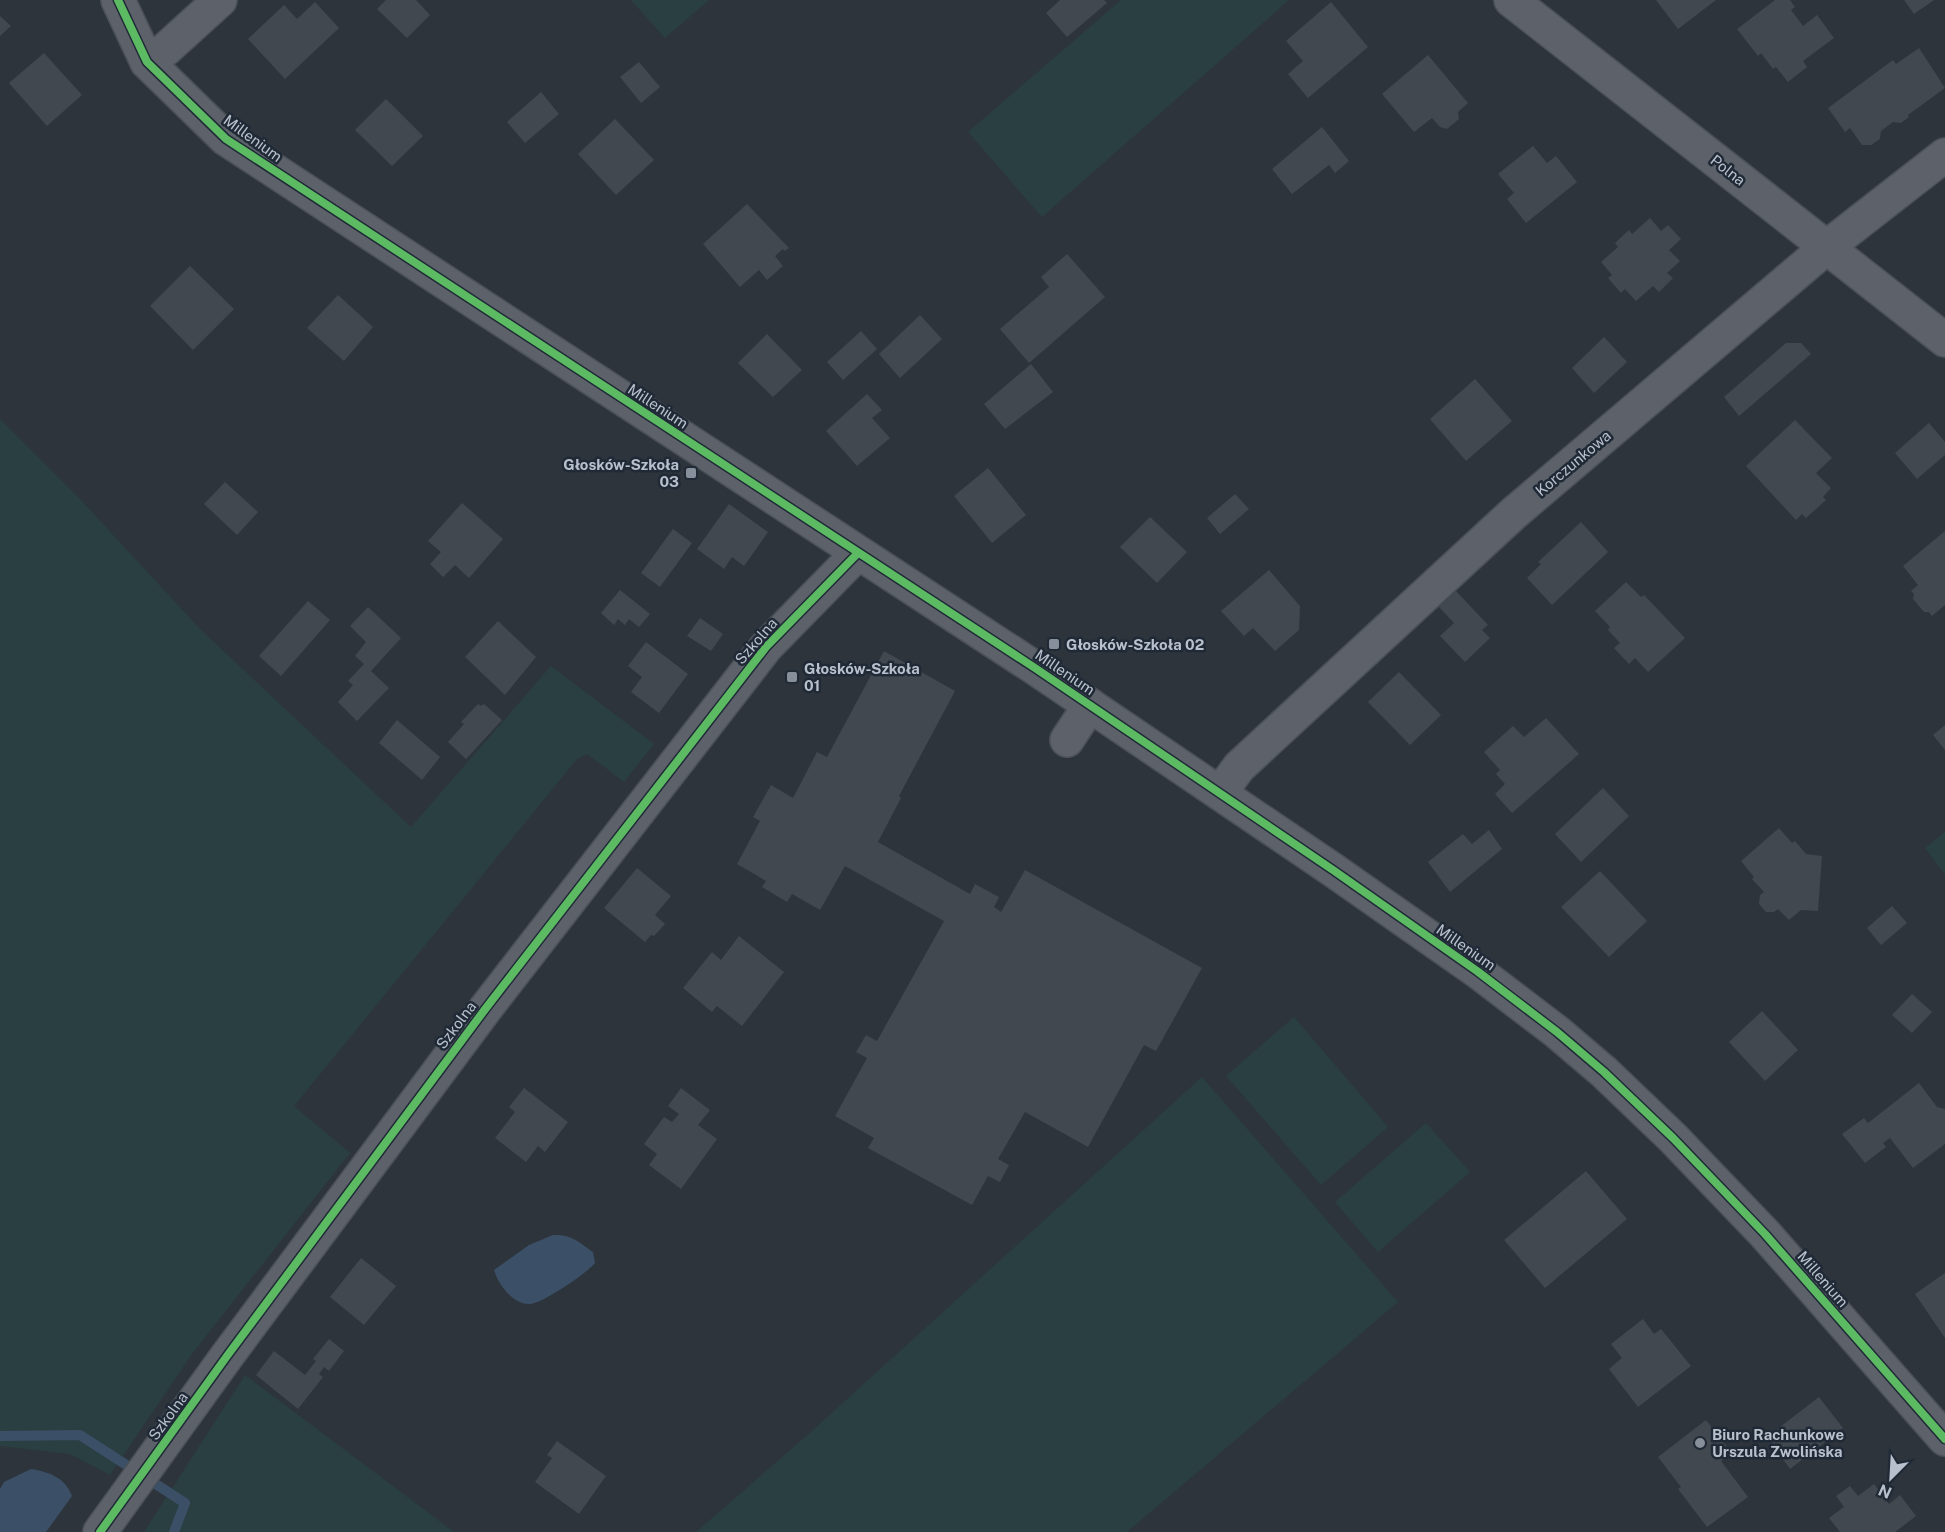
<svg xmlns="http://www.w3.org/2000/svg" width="1945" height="1532" font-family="'Public Sans',sans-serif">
	<rect width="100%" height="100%" fill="#2d343c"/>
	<g fill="#2a3f42">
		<path d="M631 0H709L665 38Z"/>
		<path d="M1121 0H1289L1042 217 968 132Z"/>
		<path d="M0 419 79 498 201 630 411 827 551 666 654 744 624 782 587 754 577 759 294 1106 350 1153 192 1354 110 1475 70 1454 0 1446Z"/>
		<path d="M1945 832V875L1925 848Z"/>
		<path d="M1294 1017 1388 1127 1321 1185 1226 1076Z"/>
		<path d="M1202 1077 1398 1302 1127 1532H696L813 1430Z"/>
		<path d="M1426 1123 1470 1172 1378 1252 1335 1202Z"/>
		<path d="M245 1375 454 1532H144Z"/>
	</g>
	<g fill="#3b4f67">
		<path d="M553 1235C571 1234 579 1242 593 1252L595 1263C586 1274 543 1303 530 1304 513 1305 498 1284 494 1270L529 1245Z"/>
		<path d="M31 1469C50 1472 65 1478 72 1496L46 1532H0V1489L4 1482Z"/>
	</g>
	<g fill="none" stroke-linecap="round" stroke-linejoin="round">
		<path stroke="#3b4f67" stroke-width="10" d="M0 1436 80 1435 185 1503 174 1532"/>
	</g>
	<g fill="#42484f">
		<path d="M386 0H416L430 15 407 38 377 9Z"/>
		<path d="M1060 0H1104L1107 3 1067 37 1046 13Z"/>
		<path d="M1656 0H1716L1678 29Z"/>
		<path d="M1775 0H1790L1795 7 1791 10 1803 26 1817 15 1834 38 1803 61 1807 67 1788 82 1776 67 1773 69 1761 53 1758 56 1737 29Z"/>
		<path d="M1904 0H1934L1914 14Z"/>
		<path d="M315 2 339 28 285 79 248 39 284 5 297 19Z"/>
		<path d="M1331 2 1368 47 1308 98 1288 74 1303 61 1286 41Z"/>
		<path d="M0 16 11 26 0 36Z"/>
		<path d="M1919 48 1945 88 1908 115 1909 117 1901 123 1893 122 1881 131 1880 139 1871 145H1862L1850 128 1845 132 1828 108 1893 60 1896 64Z"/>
		<path d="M44 53 82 95 47 126 9 83Z"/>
		<path d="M1428 55 1468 103 1458 112 1459 119 1447 129 1440 127 1432 118 1414 132 1382 94Z"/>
		<path d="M639 62 660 87 641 103 620 77Z"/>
		<path d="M541 92 559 114 525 143 507 122Z"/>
		<path d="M386 99 423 136 392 166 355 130Z"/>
		<path d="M615 119 654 160 616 195 578 154Z"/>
		<path d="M1322 127 1349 161 1335 173 1329 165 1292 194 1272 169Z"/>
		<path d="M1533 146 1547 163 1556 156 1577 182 1526 223 1507 199 1514 193 1498 174Z"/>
		<path d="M747 204 789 248 785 251 783 249 775 256 783 266 767 280 759 270 740 287 703 244Z"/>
		<path d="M1650 218 1661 231 1668 225 1681 239 1669 250 1680 261 1667 273 1673 278 1659 292 1653 286 1636 301 1625 289 1621 293 1608 278 1612 275 1601 262 1618 247 1615 243 1629 230 1632 234Z"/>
		<path d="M1067 254 1105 297 1029 363 1000 329 1049 287 1041 277Z"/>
		<path d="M190 266 234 309 193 350 150 306Z"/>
		<path d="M338 295 373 327 344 361 307 328Z"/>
		<path d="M920 315 942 339 900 378 879 354Z"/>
		<path d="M861 331 877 349 843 380 827 362Z"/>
		<path d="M767 334 802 370 773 397 738 363Z"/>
		<path d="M1604 337 1627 362 1594 393 1572 368Z"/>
		<path d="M1786 343H1801L1811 354 1739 416 1724 397Z"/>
		<path d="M1031 364 1053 392 1005 429 984 404Z"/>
		<path d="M1475 379 1512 421 1466 461 1430 419Z"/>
		<path d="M867 394 882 410 872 418 890 438 857 466 826 431Z"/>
		<path d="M1795 420 1832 458 1816 473 1831 488 1823 497 1826 500 1806 518 1802 514 1796 520 1746 466Z"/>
		<path d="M1929 423 1945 442V455L1917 479 1895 453Z"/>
		<path d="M988 468 1026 515 992 543 954 496Z"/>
		<path d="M225 482 258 512 237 535 204 504Z"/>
		<path d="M1235 494 1249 509 1220 534 1207 518Z"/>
		<path d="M462 503 503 539 469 578 455 565 443 577 430 564 441 552 428 541Z"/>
		<path d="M729 504 768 532 744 566 732 557 724 569 697 549Z"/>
		<path d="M1150 517 1187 552 1157 583 1120 547Z"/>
		<path d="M1581 522 1608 552 1552 605 1527 578 1541 564 1538 562Z"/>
		<path d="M673 529 692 543 660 587 641 573Z"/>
		<path d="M1945 531V605L1932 616 1929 612H1924L1913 599 1914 594 1911 591 1918 585 1903 566Z"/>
		<path d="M1269 570 1300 606 1299 630 1275 651 1253 628 1244 636 1221 611Z"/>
		<path d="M1626 582 1641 597 1644 595 1685 638 1648 672 1635 658 1629 664 1614 648 1620 643 1608 630 1610 627 1595 611Z"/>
		<path d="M620 590 650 614 639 627 629 619 625 625 618 619 614 625 601 613Z"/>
		<path d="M1456 591 1488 625 1482 630 1490 638 1465 662 1440 636 1454 623 1439 607Z"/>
		<path d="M308 601 330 620 281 676 259 656Z"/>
		<path d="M368 607 401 638 371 671 389 688 357 721 338 702 353 685 348 681 364 664 355 656 366 642 350 626Z"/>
		<path d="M700 618 723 634 711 651 687 636Z"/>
		<path d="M498 621 536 657 505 695 465 657Z"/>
		<path d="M646 642 688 674 659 713 631 692 642 677 628 666Z"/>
		<path d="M884 651 955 691 899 796 901 798 878 842 970 894 975 884 999 897 994 907 1001 912 1025 870 1202 968 1156 1051 1144 1045 1088 1147 1025 1112 998 1159 1009 1165 1000 1182 988 1176 972 1205 868 1148 874 1138 835 1116 867 1058 856 1052 866 1035 877 1041 944 921 845 866 820 910 792 894 787 902 762 887 766 881 737 864 760 821 753 817 771 785 793 798 817 752 827 757Z"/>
		<path d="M1399 672 1441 715 1410 745 1368 702Z"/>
		<path d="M478 704 481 706 484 704 502 720 466 759 448 742 464 724 461 722Z"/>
		<path d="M1546 718 1579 754 1512 813 1495 794 1505 784 1496 774 1500 770 1484 752 1513 726 1524 737Z"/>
		<path d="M397 720 440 757 422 780 379 743Z"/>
		<path d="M1945 725V750L1933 735Z"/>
		<path d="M1603 788 1629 816 1581 862 1555 834Z"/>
		<path d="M1779 828 1792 843 1795 841 1806 854 1822 856 1818 911 1801 910 1789 920 1778 909 1774 912H1766L1759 904 1760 895 1764 892 1752 879 1754 877 1741 861Z"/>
		<path d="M1489 830 1502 849 1450 892 1428 862 1463 834 1472 844Z"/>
		<path d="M637 868 671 896 655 915 665 924 654 936 651 935 645 942 604 908Z"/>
		<path d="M1600 871 1647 921 1609 957 1561 907Z"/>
		<path d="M1892 906 1907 923 1881 945 1867 928Z"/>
		<path d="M739 936 784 972 742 1026 717 1006 712 1012 683 988 712 952 721 960Z"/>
		<path d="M1912 994 1932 1012 1912 1033 1892 1015Z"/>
		<path d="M1762 1011 1798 1050 1765 1081 1729 1042Z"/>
		<path d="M1919 1083 1937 1107 1945 1109V1144L1913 1168 1890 1138 1883 1143 1886 1147 1865 1163 1842 1134 1864 1118 1868 1123Z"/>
		<path d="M524 1088 568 1122 545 1152 538 1146 526 1162 495 1138 515 1112 509 1107Z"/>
		<path d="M681 1088 710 1110 698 1125 717 1139 681 1189 649 1165 657 1154 644 1144 664 1117 672 1122 679 1114 668 1106Z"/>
		<path d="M1586 1171 1627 1219 1545 1288 1504 1240Z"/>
		<path d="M361 1258 396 1286 364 1325 330 1297Z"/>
		<path d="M1945 1273V1338L1915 1294Z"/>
		<path d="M1643 1319 1654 1334 1661 1329 1691 1366 1638 1407 1609 1369 1622 1358 1611 1344Z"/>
		<path d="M329 1339 344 1351 329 1371 324 1367 319 1374 323 1377 298 1409 256 1375 274 1351 305 1375 316 1361 313 1359Z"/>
		<path d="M1819 1397 1843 1428 1790 1469 1767 1437Z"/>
		<path d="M1706 1420 1731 1452 1721 1461 1748 1497 1707 1527 1678 1489 1681 1487 1658 1457Z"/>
		<path d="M557 1441 606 1476 579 1514 535 1482 552 1458 547 1455Z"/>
		<path d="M1874 1484 1889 1504 1900 1495 1916 1516 1895 1532H1840L1829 1518 1844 1507 1836 1496 1850 1486 1858 1496Z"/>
	</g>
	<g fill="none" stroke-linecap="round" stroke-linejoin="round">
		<defs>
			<g id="minor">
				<path d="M118 0 147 62 226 139 1035 668 1333 870 1477 971 1557 1032 1604 1072 1673 1138 1765 1234 1945 1439"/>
				<path d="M1511 0 1945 340"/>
				<path d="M147 62 166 49 220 0"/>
				<path d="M1067 740 1090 705"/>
				<path d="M1220 793 1239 767 1514 513 1827 247 1945 155"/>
				<path d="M100 1532 227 1356 486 1008 766 647 858 553"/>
			</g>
		</defs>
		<use href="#minor" stroke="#4b5056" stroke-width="36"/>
		<use href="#minor" stroke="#5d626a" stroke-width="33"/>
		<defs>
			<g id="cycleway">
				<path d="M118 0 147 62 226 139 1035 668 1333 870 1477 971 1557 1032 1604 1072 1673 1138 1765 1234 1945 1439"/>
				<path d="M100 1532 227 1356 486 1008 766 647 858 553"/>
			</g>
		</defs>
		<use href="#cycleway" stroke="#202a37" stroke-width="11"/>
		<use href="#cycleway" stroke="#5cba63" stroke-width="8"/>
	</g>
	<g fill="#878f9a" stroke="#202a37" stroke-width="2">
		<rect x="685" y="467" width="12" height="12" rx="3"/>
		<rect x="1048" y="638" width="12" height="12" rx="3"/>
		<rect x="786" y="671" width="12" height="12" rx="3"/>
		<circle cx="1700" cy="1443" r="6"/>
	</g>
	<g text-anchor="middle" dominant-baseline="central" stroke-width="5" stroke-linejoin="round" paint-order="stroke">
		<g font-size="15" fill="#b8c0cc" stroke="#202a37">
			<text transform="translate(253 138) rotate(36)">Millenium</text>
			<text transform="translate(1728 170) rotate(38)">Polna</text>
			<text transform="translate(658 406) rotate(33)">Millenium</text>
			<text transform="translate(1573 463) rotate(-40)">Korczunkowa</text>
			<text transform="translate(756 641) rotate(-49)">Szkolna</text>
			<text transform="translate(1065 672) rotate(34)">Millenium</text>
			<text transform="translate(1466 947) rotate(35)">Millenium</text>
			<text transform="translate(456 1025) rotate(-53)">Szkolna</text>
			<text transform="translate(1823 1279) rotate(49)">Millenium</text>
			<text transform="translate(168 1416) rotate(-54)">Szkolna</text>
		</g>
		<g font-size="15" font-weight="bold" fill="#b8c0cc" stroke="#202a37" text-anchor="start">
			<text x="679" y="464" text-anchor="end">Głosków-Szkoła<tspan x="679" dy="17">03</tspan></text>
			<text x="1066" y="644">Głosków-Szkoła 02</text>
			<text x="804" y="668">Głosków-Szkoła<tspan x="804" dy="17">01</tspan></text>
			<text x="1712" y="1434">Biuro Rachunkowe<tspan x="1712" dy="17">Urszula Zwolińska</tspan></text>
		</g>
	</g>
	<g transform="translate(1891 1478) rotate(204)" stroke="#202a37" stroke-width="4.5" paint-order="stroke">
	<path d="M0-4.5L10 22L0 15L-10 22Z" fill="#b8c0cc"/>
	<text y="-9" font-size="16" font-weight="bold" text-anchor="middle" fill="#b8c0cc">N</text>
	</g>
</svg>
